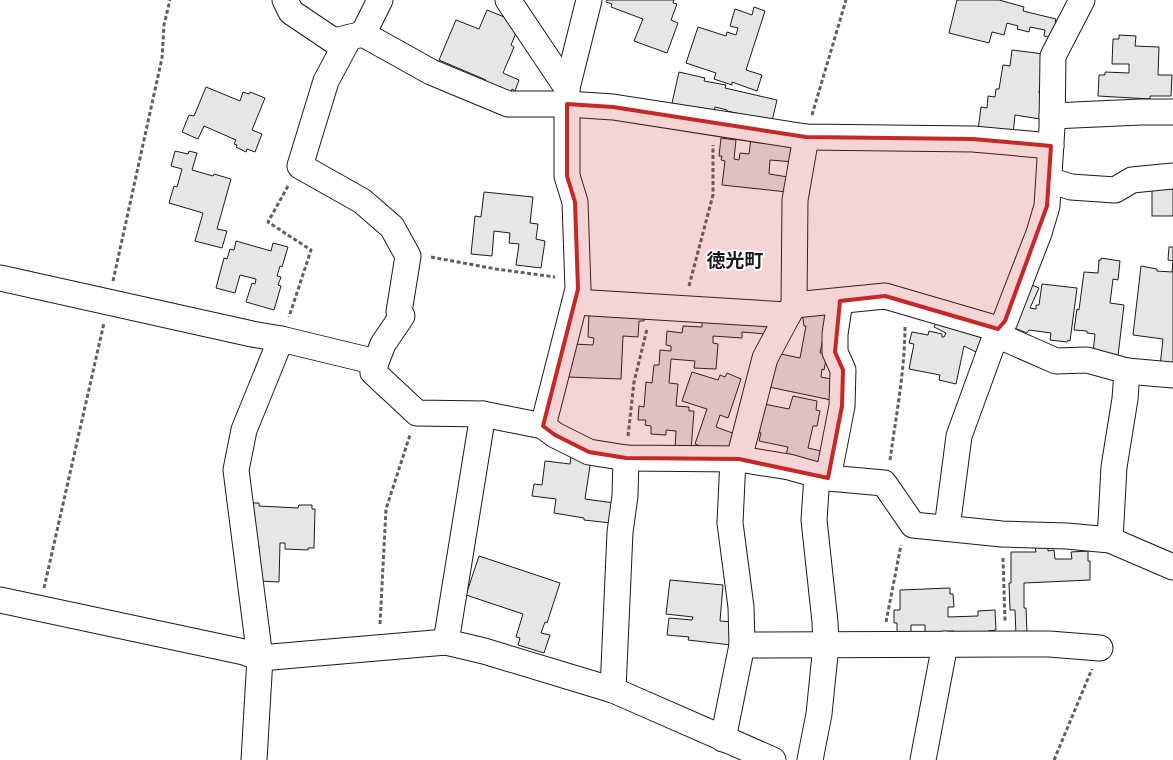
<svg xmlns="http://www.w3.org/2000/svg" width="1173" height="760" font-family="Quicksand,'Noto Sans JP',sans-serif">
	<rect width="100%" height="100%" fill="#fff"/>
	<g fill="#e6e6e6" stroke="#1a1a1a">
		<path d="M607 0H674L673 3 677 4 671 20 678 23 667 53 634 41 643 19 611 7 612 4 606 2Z"/>
		<path d="M957 0H999L1024 7 1023 11 1056 19 1055 22 1059 23 1052 38 1044 36 1045 30 1030 27 1029 32 1017 29 1018 26 1007 23 1004 35 992 32 989 43 949 33Z"/>
		<path d="M754 7 765 11 746 70 762 75 757 91 732 82V85L714 79 716 73 686 63 698 27 726 36 727 32 736 35 738 28 730 26 735 9 752 15Z"/>
		<path d="M487 10 509 19 508 23 518 28 511 45 514 47 503 73 519 80 515 91 512 89 511 92 484 85 486 80 439 60 456 20 479 29Z"/>
		<path d="M1119 35 1136 36 1135 46 1159 47 1158 75H1172L1171 96H1150V99L1098 96 1099 75H1105V72L1129 73V64H1112L1113 39H1119Z"/>
		<path d="M1012 50 1044 54 1039 93 1043 94 1040 119 1015 115 1013 134 978 130 981 107 987 108 988 96 995 97 996 89H999L1003 65 1010 66Z"/>
		<path d="M679 72 705 78 704 81 726 85 725 88 777 100 772 121 727 111V110L715 107 713 116 699 110 672 103Z"/>
		<path d="M206 87 240 101 243 92 249 94 250 92 265 98 252 130 262 134 255 152 247 149 246 152 236 147 237 145 234 144 236 140 204 126 198 139 182 132 189 115 194 116Z"/>
		<path d="M721 138 736 140 734 159 739 160 740 153 749 154 751 138 795 147 794 162 770 160 769 174 788 177 787 192 722 185 725 161 721 160 722 156H719Z"/>
		<path d="M175 151 188 154 189 151 197 153 192 170 213 176 214 174 231 179 217 229 227 231 222 248 195 241 203 213 169 203 174 186 177 187 182 169 171 166Z"/>
		<rect x="1152" y="189" width="21" height="27"/>
		<path d="M484 192 533 197 530 223 538 224 536 239 545 241 541 268 516 265 519 244 509 243 510 233 494 231 492 256 471 254 475 216 481 217Z"/>
		<path d="M236 241 271 251 273 243 288 247 282 267 280 266 277 276 281 277 278 285 281 286 274 310 246 302 252 283 255 284 256 279 240 275 235 293 216 288 224 258 227 259 230 249 234 250Z"/>
		<path d="M1169 247H1173V261L1168 260Z"/>
		<path d="M1101 258 1120 261 1118 280 1113 279 1110 303 1124 305 1118 356 1093 353 1095 334 1087 333V331L1074 330 1077 309 1079 310 1084 272 1098 273 1099 260H1101Z"/>
		<path d="M1173 262V367L1160 366 1163 339 1133 335 1141 266 1157 269V271L1172 272Z"/>
		<path d="M1027 283 1039 288 1030 308 1036 309V305H1039L1042 284 1077 288 1070 341 1068 340 1067 342 1050 340 1051 333 1029 330 1027 333 1012 327Z"/>
		<path d="M827 308 826 323 820 353 827 354 824 370 822 369 821 377 836 380 831 400 769 387 776 353 800 358 806 326H804L802 312Z"/>
		<path d="M589 312 644 314V321H639L638 337 623 336 621 379 567 377 568 365H572L573 344 593 345 594 338 588 337Z"/>
		<path d="M702 318 767 322 766 334 742 332V338L713 336V343L718 344 716 369 694 368 695 361 671 359 669 383 678 384 676 406 689 407V411H694L691 450 675 449 676 431 666 430V435L651 434V426L645 425 646 420H638L639 406 644 407 646 382 652 383 654 365H659L660 350 671 351V346L666 345 667 331 682 333 683 326 702 327Z"/>
		<path d="M938 318 983 337 976 352 964 346 956 384 939 380 940 375 909 369 914 344 909 343 912 332 928 335 929 331 942 334V337H944L946 333 934 327Z"/>
		<path d="M692 372 718 380 720 375 725 377 727 373 741 379 728 418 720 415 716 427 738 435 733 450 705 448 695 444 707 409 682 401Z"/>
		<path d="M793 396 817 401 816 410 820 411 817 426H813L808 448 821 451 818 466 785 459 788 447 759 441 761 433 759 432 764 404 789 409Z"/>
		<path d="M571 456 591 459 585 499 614 503 611 523 584 520V518L554 513 556 499 532 496 534 484 542 485 545 461 570 464Z"/>
		<path d="M249 503H259V506L298 508 299 505H312V509H315L314 548H308V550L285 549V543H280L279 582 258 581 259 546H255Z"/>
		<path d="M1035 547H1048V551L1054 550 1055 559H1072L1071 552 1088 551V561H1090V580L1024 583V608H1026L1027 634 1016 635 1015 610H1010L1009 583H1011V552H1036Z"/>
		<path d="M479 556 560 583 547 623 545 622 541 633 550 635 544 653 518 645 520 638 516 637 523 614 466 595Z"/>
		<path d="M670 580 723 585 720 621 734 622 731 645 688 640 689 637 667 635 669 618 692 620 693 617 666 614Z"/>
		<path d="M950 588V594H953L954 607H948V617L978 616V611L995 610 996 630 988 631V634H954V631L925 632V625H911V632H897V623H894V610H900V590Z"/>
	</g>
	<g fill="none" stroke-linecap="round" stroke-linejoin="round">
		<defs>
			<g id="minor">
				<path d="M285 0 291 12 334 41 363 34 431 72 508 104H567L613 107 806 137 973 139 1051 146"/>
				<path d="M508 0 567 88V176L575 202 578 289 543 426"/>
				<path d="M1082 0 1053 56 1052 127 1047 206 1039 233 1005 321 998 329 1006 339 1056 361 1087 360 1127 371 1125 399 1114 467 1110 540"/>
				<path d="M363 34 380 0"/>
				<path d="M349 38 326 81 300 166 362 201 392 227 408 256 399 312 402 316 383 344 376 362"/>
				<path d="M567 88 589 0"/>
				<path d="M1052 116 1141 112H1173"/>
				<path d="M806 137 795 200 794 305 885 296 998 329 959 436 947 528"/>
				<path d="M1049 180 1071 187 1115 190 1132 180 1173 176"/>
				<path d="M0 278 252 334 281 339 376 362 373 372 417 413 483 414 543 426 555 435 589 452 626 458 739 459 789 467 828 478 884 483 913 525 1002 534 1067 536 1110 540 1173 567"/>
				<path d="M575 302 788 315"/>
				<path d="M1127 371 1173 375"/>
				<path d="M739 459 765 358 788 315 794 305"/>
				<path d="M828 478 842 406 843 370 835 352V334L840 301"/>
				<path d="M0 600 244 652 260 658 446 642 484 651 613 690 773 760"/>
				<path d="M446 642 483 414"/>
				<path d="M742 645 1049 644 1100 648"/>
				<path d="M613 690 620 532 625 496 626 458"/>
				<path d="M723 739 742 645 741 607 730 523 733 459"/>
				<path d="M254 760 260 658 236 470 244 430 281 339"/>
				<path d="M810 760 819 714 826 645 825 622 814 520 817 475"/>
				<path d="M923 760 945 644"/>
			</g>
		</defs>
		<use href="#minor" stroke="#1a1a1a" stroke-width="27"/>
		<g stroke="#5f5f5f" stroke-width="3" stroke-dasharray="4 2.5" stroke-linecap="butt">
			<path d="M812 115 846 0"/>
			<path d="M288 186 268 222 311 250 289 317"/>
			<path d="M431 257 496 269 555 277"/>
			<path d="M113 281 162 58 164 25 170 0"/>
			<path d="M689 286 713 195V145"/>
			<path d="M628 436 634 382 647 329"/>
			<path d="M890 460C896 416 905 370 905 325"/>
			<path d="M1003 558 1005 621"/>
			<path d="M44 588 104 323"/>
			<path d="M886 622 901 545"/>
			<path d="M380 624 386 509 410 435"/>
			<path d="M1054 760 1092 669"/>
		</g>
		<use href="#minor" stroke="#fff" stroke-width="25"/>
	</g>
	<path fill="#c62828" fill-opacity="0.2" stroke="#c62828" stroke-width="4" stroke-linejoin="round" d="M567 104 613 107 806 137 973 139 1051 146 1047 206 1005 321 998 329 885 296 840 301 835 352 843 370 842 406 828 478 739 459 626 458 589 452 555 435 543 426 578 289 575 202 567 176Z"/>
	<g text-anchor="middle" dominant-baseline="central" stroke-width="4" stroke-linejoin="round" paint-order="stroke">
		<g font-size="19" font-weight="bold" fill="#1a1a1a" stroke="#fff">
			<text x="735" y="260">徳光町</text>
		</g>
	</g>
</svg>
